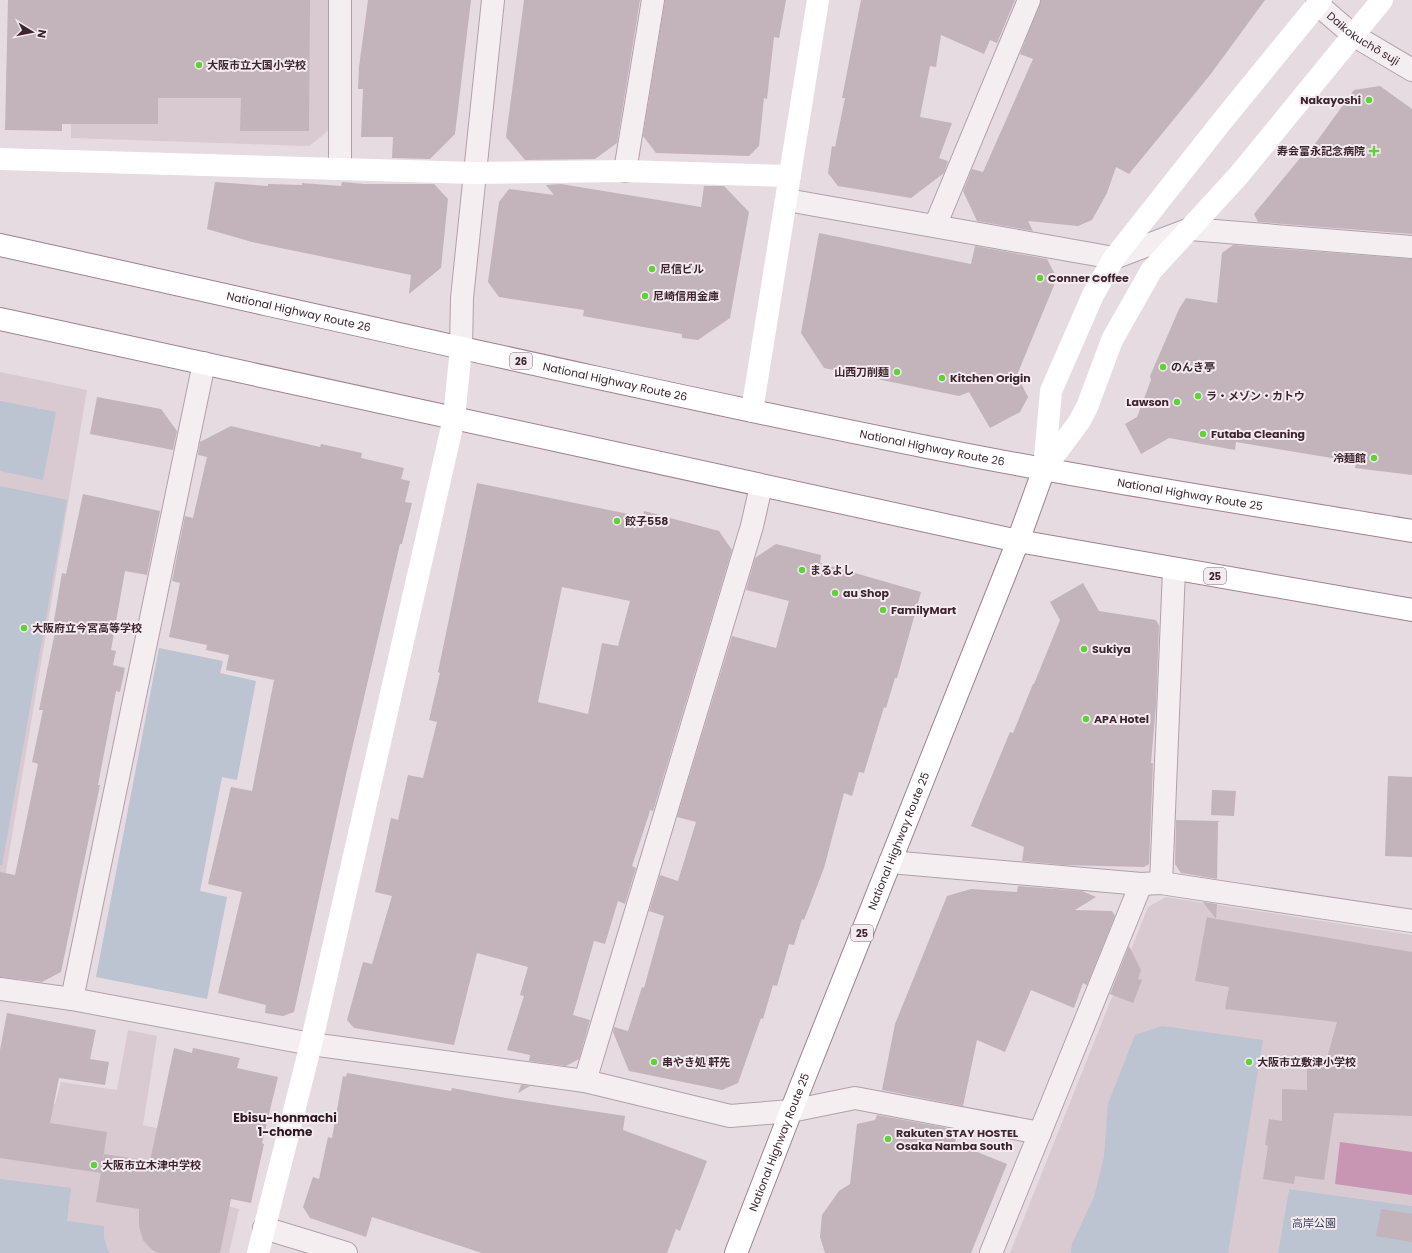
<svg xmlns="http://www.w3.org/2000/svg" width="1412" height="1253" font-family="Poppins,'Noto Sans JP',sans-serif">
	<rect width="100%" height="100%" fill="#e6dbe1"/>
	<g fill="#d9c9d0">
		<path d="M70 0H328L329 130 309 146 71 138Z"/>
		<path d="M0 372 87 390 0 907Z"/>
		<path d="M1166 897 1412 935V1206L1289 1189 1278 1253H1010L1148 907Z"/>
		<path d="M128 1030 157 1036 143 1125 194 1137 184 1194 239 1209 229 1253H0V1096L55 1104 61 1082 117 1090Z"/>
	</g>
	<g fill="#bcc3d1">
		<path d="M0 401 56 412 43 480 0 471Z"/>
		<path d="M0 486 67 500 2 865H0Z"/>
		<path d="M159 648 223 661 220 673 256 681 237 780 222 777 200 891 227 897 207 999 96 977Z"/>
		<path d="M1162 1026 1263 1040 1228 1253H1071L1072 1244 1094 1197 1104 1157 1108 1104 1135 1035Z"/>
		<path d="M0 1179 71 1188 67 1221 104 1226V1238L109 1253H0Z"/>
		<path d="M1289 1189 1412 1206V1253H1278Z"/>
	</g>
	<path fill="#c895b3" d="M1340 1142 1412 1152V1195L1335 1184Z"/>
	<g fill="#c3b3ba" fill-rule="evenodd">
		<path d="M8 0H310L309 131H240L241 98H158V124H62V131L5 130Z"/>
		<path d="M368 0H471L455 134 430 159 392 158 393 137H361L363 89H358L359 67Z"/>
		<path d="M524 0H640L617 143 595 159 525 160 506 137Z"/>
		<path d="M665 0H786L779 38 774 37 767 99 764 98 759 146 749 156 656 153 643 136Z"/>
		<path d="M861 0H1015L997 43 990 40 984 54 941 35 936 67 930 66 920 117 952 123 939 158 948 161 944 173 911 198 838 186 828 173 832 146 835 147 845 98H842Z"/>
		<path d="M1041 0H1265L1210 75 1129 174 1116 167 1107 193 1092 220 1078 226 1028 221 1033 231 977 221 963 191 972 169 983 172 1033 59 1020 54Z"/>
		<path d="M1380 86 1412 109V234L1258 222 1254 214 1301 157 1304 159 1354 90Z"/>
		<path d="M215 182 268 186V184L302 185V183L341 186 342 182 364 184H434L448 199 441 268 409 294 411 275 252 242 207 229Z"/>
		<path d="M561 184 701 207 704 186H724L749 212 730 318 698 340 682 338V334L583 316 584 310 499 297 488 282 499 202 509 189 554 195 546 185Z"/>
		<path d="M819 233 971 264 975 246 1047 259 1057 278 1017 375 1028 397 1020 412 990 428 969 392 959 396 824 368 801 333Z"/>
		<path d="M1233 245 1412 259V475L1355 468 1356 462 1236 442 1235 450 1169 438 1141 454 1125 424 1137 417 1151 380 1150 376 1179 309 1186 298 1217 303 1222 253Z"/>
		<path d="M97 397 161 409 177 431 173 450 90 434Z"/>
		<path d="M231 426 320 447 321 444 362 453 361 458 404 468 401 479 410 481 405 502 412 503 402 544H400L347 770 294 1012 283 1016 265 1013 266 1005 218 993 242 892 208 884 231 787 252 791 274 680 226 670 229 655 206 650 207 645 169 637 180 583 172 581 185 516 193 518 207 457 198 455 200 442Z"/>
		<path d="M477 483 643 517 644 511 719 531 732 550 653 811 650 810 649 814 632 866 636 868 625 904 618 901 605 944 594 941 573 1015 590 1020 579 1059 566 1066 529 1061 530 1055 507 1050 524 996 520 995 528 967 477 953 454 1045 354 1028 347 1020 363 962 372 964 392 896 375 892 391 818 398 820 408 775 423 778 437 722 429 720 440 673 438 672ZM562 587 630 601 618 646 602 643 588 714 538 702Z"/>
		<path d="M83 494 160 511 147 575 125 571 111 650 116 651 113 665 125 668 120 692 116 691 98 785H100L61 972 42 982 0 977V872L15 875 38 764 32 762 43 710H39L55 632H52L62 573 66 574Z"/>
		<path d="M776 544 821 555 820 563 921 592 897 678H895L886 708 884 707 864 773 859 772 852 796 844 793 824 868 804 920 802 919 794 945 789 944 777 986 773 985 763 1019 761 1018 738 1083 722 1090 629 1071 613 1032 614 1027 628 1031 642 987 644 988 664 916 649 911 660 875 678 881 696 822 677 817 732 636 776 648 789 601 746 590 755 558Z"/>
		<path d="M1083 583 1099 611 1156 620 1159 626 1156 705 1151 763H1153L1149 864 1144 867 1063 865 1022 861 1024 847 971 826 1010 732 1013 733 1033 684H1034L1060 620 1050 602Z"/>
		<path d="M1388 776 1412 777V857L1385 856Z"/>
		<path d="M1212 790 1236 791 1234 816 1211 815Z"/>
		<path d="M1176 820 1220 821 1218 822 1217 879 1181 873 1175 864Z"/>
		<path d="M1018 886 1082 891 1096 897 1075 910 1112 911 1115 916 1087 985 1083 983 1074 1008 1031 990 1005 1052 977 1040 963 1106 882 1090 895 1024 947 896 971 889 1017 892Z"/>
		<path d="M1203 902 1217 904 1216 919 1412 952V1116L1334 1113 1324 1180 1295 1176 1294 1184 1263 1179 1268 1146 1265 1145 1269 1119 1282 1121V1089L1307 1090V1064L1325 1065 1337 1022 1225 1009 1229 987 1195 981 1207 917 1216 919Z"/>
		<path d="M1129 946 1141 970 1138 979 1142 980 1133 1003 1110 994Z"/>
		<path d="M7 1013 96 1030 90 1059 109 1062 105 1085 59 1078 50 1123 107 1132 101 1173 0 1158V1050Z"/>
		<path d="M174 1048 192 1053 193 1048 240 1058 237 1068 278 1077 262 1143 264 1144 251 1203 231 1199 220 1253H159L152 1250 143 1240 139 1226V1209L96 1202 104 1154 150 1161Z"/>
		<path d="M347 1073 451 1091 452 1088 506 1098 625 1116 623 1130 707 1161 680 1231 676 1229 667 1253H482L372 1217 366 1237 310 1218 303 1207 313 1177 319 1179 328 1137 332 1138 343 1076 346 1077Z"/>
		<path d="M521 1085 530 1086 518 1093Z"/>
		<path d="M877 1115 958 1130 955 1143 1007 1164 971 1253H825L820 1237 822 1215 839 1191 850 1184 857 1124 875 1120Z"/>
		<path d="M1381 1209 1412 1214V1242L1376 1236Z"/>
	</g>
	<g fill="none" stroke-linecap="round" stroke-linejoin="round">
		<defs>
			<g id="street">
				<path id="s1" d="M1317 4 1353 35 1412 70"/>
				<path d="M340 168V0"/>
				<path d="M625 171 653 0"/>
				<path d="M787 200 1114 258 1190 229 1412 247"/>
				<path d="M935 226 1029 0"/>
				<path d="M461 348 462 298 493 0"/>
				<path d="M890 862 1141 884 1161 883 1412 921"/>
				<path d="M1161 883 1174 570"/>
				<path d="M0 989 72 999 311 1044 585 1081 730 1116 791 1111 855 1098 1040 1133"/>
				<path d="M72 999 204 363"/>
				<path d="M585 1081 752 526 761 486"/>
				<path d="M264 1228 346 1253"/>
				<path d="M991 1253 1141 884"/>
			</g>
			<g id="highway">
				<path id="s2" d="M0 245C309 313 617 385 927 447 1088 479 1250 504 1412 531"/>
				<path d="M0 319 1018 541 1412 610"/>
				<path id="s3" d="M736 1253 791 1111 1018 541 1044 469"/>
			</g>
		</defs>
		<use href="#street" stroke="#b0a1a8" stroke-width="24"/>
		<use href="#highway" stroke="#9d8290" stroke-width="24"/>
		<use href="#street" stroke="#f5eef1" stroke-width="22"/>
		<g stroke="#fff" stroke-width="22">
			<path d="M0 159 475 173 625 171 790 176"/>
			<path d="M752 411 818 0"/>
			<path d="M1044 469 1079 422 1087 407 1112 340 1151 271 1239 175 1382 0"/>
			<path d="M1044 469 1051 391 1093 295 1114 258 1223 120 1321 0"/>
			<path d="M258 1253 311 1044 454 418 461 348"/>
		</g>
		<use href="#highway" stroke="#fff" stroke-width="22"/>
	</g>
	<g fill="#5fd23a" stroke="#f4ebf0" stroke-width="1.5">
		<circle cx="199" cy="65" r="4"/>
		<circle cx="1369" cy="100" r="4"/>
		<path d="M1372 145h4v4h4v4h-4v4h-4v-4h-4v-4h4z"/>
		<circle cx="652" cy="269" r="4"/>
		<circle cx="1040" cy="278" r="4"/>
		<circle cx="645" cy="296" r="4"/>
		<circle cx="1163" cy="367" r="4"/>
		<circle cx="897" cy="372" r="4"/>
		<circle cx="942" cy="378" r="4"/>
		<circle cx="1198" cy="396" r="4"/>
		<circle cx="1177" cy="402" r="4"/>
		<circle cx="1203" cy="434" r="4"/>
		<circle cx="1374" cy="458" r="4"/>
		<circle cx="617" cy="521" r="4"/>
		<circle cx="802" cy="570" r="4"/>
		<circle cx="835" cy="593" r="4"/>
		<circle cx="883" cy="610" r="4"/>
		<circle cx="24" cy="628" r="4"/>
		<circle cx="1084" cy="649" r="4"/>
		<circle cx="1086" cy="719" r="4"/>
		<circle cx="654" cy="1062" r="4"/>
		<circle cx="1249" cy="1062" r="4"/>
		<circle cx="888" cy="1139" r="4"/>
		<circle cx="94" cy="1165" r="4"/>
	</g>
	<g text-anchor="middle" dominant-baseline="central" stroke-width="4" stroke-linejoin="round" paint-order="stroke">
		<g fill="#f4ebf0" stroke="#74606a" stroke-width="1">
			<rect x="510" y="353" width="22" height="16" rx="3"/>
			<rect x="1204" y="568" width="22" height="16" rx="3"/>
			<rect x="851" y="925" width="22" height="16" rx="3"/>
		</g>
		<g font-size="10" font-weight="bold" fill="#3d2530">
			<text x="521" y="361">26</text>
			<text x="1215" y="576">25</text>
			<text x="862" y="933">25</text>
		</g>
		<g font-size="11" fill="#3d2530" stroke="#f4ebf0">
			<text stroke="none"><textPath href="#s1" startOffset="58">Daikokuchō suji</textPath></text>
			<text stroke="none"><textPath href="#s2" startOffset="306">National Highway Route 26</textPath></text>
			<text stroke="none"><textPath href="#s2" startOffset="630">National Highway Route 26</textPath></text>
			<text stroke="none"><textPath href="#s2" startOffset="954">National Highway Route 26</textPath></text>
			<text stroke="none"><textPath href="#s2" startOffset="1216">National Highway Route 25</textPath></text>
			<text stroke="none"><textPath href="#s3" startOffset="443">National Highway Route 25</textPath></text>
			<text stroke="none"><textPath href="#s3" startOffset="119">National Highway Route 25</textPath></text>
		</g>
		<g font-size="11" font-weight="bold" fill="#3d2530" stroke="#f4ebf0" text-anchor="start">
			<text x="207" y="65">大阪市立大国小学校</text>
			<text x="1361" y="100" text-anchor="end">Nakayoshi</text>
			<text x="1365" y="151" text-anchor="end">寿会富永記念病院</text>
			<text x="660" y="269">尼信ビル</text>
			<text x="1048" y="278">Conner Coffee</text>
			<text x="653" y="296">尼崎信用金庫</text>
			<text x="1171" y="367">のんき亭</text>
			<text x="889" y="372" text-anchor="end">山西刀削麺</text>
			<text x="950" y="378">Kitchen Origin</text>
			<text x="1206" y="396">ラ・メゾン・カトウ</text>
			<text x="1169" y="402" text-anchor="end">Lawson</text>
			<text x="1211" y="434">Futaba Cleaning</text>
			<text x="1366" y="458" text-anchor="end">冷麺館</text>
			<text x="625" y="521">餃子558</text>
			<text x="810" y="570">まるよし</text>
			<text x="843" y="593">au Shop</text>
			<text x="891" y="610">FamilyMart</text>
			<text x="32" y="628">大阪府立今宮高等学校</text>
			<text x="1092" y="649">Sukiya</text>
			<text x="1094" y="719">APA Hotel</text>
			<text x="662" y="1062">串やき処 軒先</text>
			<text x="1257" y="1062">大阪市立敷津小学校</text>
			<text x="896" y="1133">Rakuten STAY HOSTEL<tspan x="896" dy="13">Osaka Namba South</tspan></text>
			<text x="102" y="1165">大阪市立木津中学校</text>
		</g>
		<g font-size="11" fill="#323d59" stroke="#f4ebf0">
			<text x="1314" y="1223">高岸公園</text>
		</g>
		<g font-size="12" font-weight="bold" fill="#2d1821" stroke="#f4ebf0">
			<text x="285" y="1117">Ebisu-honmachi<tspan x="285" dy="14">1-chome</tspan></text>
		</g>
	</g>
	<g transform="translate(32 32) rotate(100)" stroke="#f4ebf0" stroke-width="3" paint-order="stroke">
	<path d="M0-3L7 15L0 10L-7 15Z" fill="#3d2530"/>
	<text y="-6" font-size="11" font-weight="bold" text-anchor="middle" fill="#3d2530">N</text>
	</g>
</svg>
